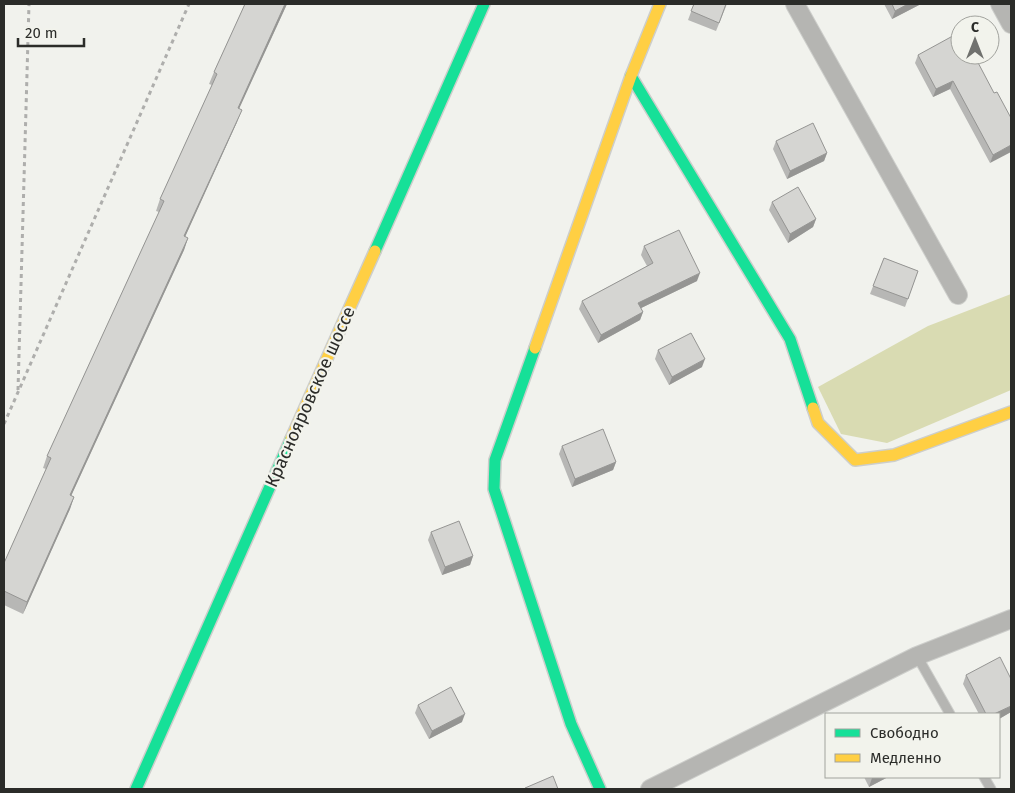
<svg xmlns="http://www.w3.org/2000/svg" width="1015" height="793" font-family="'Fira Sans',sans-serif">
	<rect width="100%" height="100%" fill="#f1f2ed"/>
	<path fill="#d9dbb2" d="M1011 294V390L887 443 841 434 818 387 928 326Z"/>
	<g fill="none" stroke-linecap="round" stroke-linejoin="round">
		<defs>
			<g id="lane">
				<path d="M917 656 950 714"/>
				<path d="M984 777 991 789"/>
			</g>
			<g id="street">
				<path d="M795 4 958 295"/>
				<path d="M1000 4 1011 24"/>
				<path d="M650 789 917 656 1011 619"/>
			</g>
			<g id="fast">
				<path d="M631 76 790 339 813 408"/>
				<path d="M375 251 484 4"/>
				<path d="M535 348 495 460 494 489 571 724 600 789"/>
				<path d="M136 789 291 439"/>
			</g>
			<g id="slow">
				<path d="M535 348 631 76 660 4"/>
				<path d="M813 408 818 423 855 460 894 455 1011 412"/>
				<path d="M291 439 375 251"/>
			</g>
		</defs>
		<use href="#lane" stroke="#cdcecb" stroke-width="11"/>
		<use href="#street" stroke="#cdcecb" stroke-width="20"/>
		<use href="#fast" stroke="#cdcecb" stroke-width="14"/>
		<use href="#slow" stroke="#cdcecb" stroke-width="14"/>
		<g stroke="#aeaeac" stroke-width="3" stroke-dasharray="4 4" stroke-linecap="butt">
			<path d="M18 390 29 4"/>
			<path d="M4 424 189 4"/>
		</g>
		<use href="#lane" stroke="#b5b5b2" stroke-width="9"/>
		<use href="#street" stroke="#b5b5b2" stroke-width="18"/>
		<use href="#fast" stroke="#16e098" stroke-width="11"/>
		<use href="#slow" stroke="#ffcf43" stroke-width="11"/>
	</g>
	<g fill="#b7b7b5">
		<path d="M245 4H287L239 108 237 122 185 237 188 238 184 250 71 496 74 497 70 509 23 614 4 605V563L46 469 43 468 47 456 159 212 156 211 160 199 212 85 209 84 214 72Z"/>
		<path d="M694 4H727L716 31 688 20Z"/>
		<path d="M884 4H921L892 19Z"/>
		<path d="M918 55 994 93 1011 118 990 163 950 89 933 97 915 63Z"/>
		<path d="M776 141 827 153 824 161 787 179 773 149Z"/>
		<path d="M772 202 816 219 813 227 788 243 769 210Z"/>
		<path d="M644 246 697 281 641 308 643 312 640 320 598 343 579 309 582 301 647 266 641 255Z"/>
		<path d="M884 258 918 271 905 307 870 294Z"/>
		<path d="M658 350 702 367 669 385 655 359Z"/>
		<path d="M562 446 616 462 613 470 572 487 559 454Z"/>
		<path d="M431 532 473 556 470 565 442 575 428 540Z"/>
		<path d="M966 675 1011 712 999 719V714H979L963 684Z"/>
		<path d="M418 705 462 722 429 739 415 713Z"/>
		<path d="M864 777H888L869 787Z"/>
	</g>
	<g fill="#959593">
		<path d="M285 4H287L234 120 238 108Z"/>
		<path d="M908 4H921L892 19 895 11Z"/>
		<path d="M953 81 950 89 933 97 936 89Z"/>
		<path d="M242 110 237 122 180 248 184 236Z"/>
		<path d="M1011 145V152L990 163 993 155Z"/>
		<path d="M827 153 824 161 787 179 790 171Z"/>
		<path d="M816 219 813 227 788 243 790 234Z"/>
		<path d="M188 238 184 250 66 507 70 495Z"/>
		<path d="M700 273 697 281 635 311 638 303Z"/>
		<path d="M643 312 640 320 598 343 601 335Z"/>
		<path d="M705 359 702 367 669 385 672 377Z"/>
		<path d="M616 462 613 470 572 487 575 479Z"/>
		<path d="M74 497 70 509 23 614 27 602Z"/>
		<path d="M473 556 470 565 442 575 445 567Z"/>
		<path d="M1011 706V712L999 719V714H994Z"/>
		<path d="M465 714 462 722 429 739 432 731Z"/>
		<path d="M875 777H888L869 787 872 778Z"/>
	</g>
	<g fill="#d5d5d2" stroke="#959593">
		<path d="M245 4H285L238 108 242 110 184 236 188 238 70 495 74 497 27 602 4 591V563L51 458 47 456 164 201 160 199 217 74 214 72Z"/>
		<path d="M694 4H726L719 23 691 11Z"/>
		<path d="M892 4H908L895 11Z"/>
		<path d="M960 32V55H974L994 93 997 92 1011 118V145L993 155 953 81 936 89 918 55Z"/>
		<path d="M813 123 827 153 790 171 776 141Z"/>
		<path d="M798 187 816 219 790 234 772 202Z"/>
		<path d="M679 230 700 273 638 303 643 312 601 335 582 301 653 263 644 246Z"/>
		<path d="M884 258 918 271 908 299 873 286Z"/>
		<path d="M691 333 705 359 672 377 658 350Z"/>
		<path d="M603 429 616 462 575 479 562 446Z"/>
		<path d="M459 521 473 556 445 567 431 532Z"/>
		<path d="M1000 657 1011 679V706L994 714H986L966 675Z"/>
		<path d="M451 687 465 714 432 731 418 705Z"/>
		<path d="M553 776 558 789H526L525 788Z"/>
	</g>
	<g text-anchor="middle" dominant-baseline="central" stroke-width="4.5" stroke-linejoin="round" paint-order="stroke">
		<g font-size="18" fill="#2b2c29" stroke="#f2f3ec">
			<text transform="translate(310 397) rotate(-66)">Краснояровское шоссе</text>
		</g>
	</g>
	<rect width="1015" height="793" fill="none" stroke="#2b2c29" stroke-width="10"/>
	<rect x="825" y="713" width="175" height="65" fill="#f2f3ec" stroke="#a2a39e"/>
	<rect x="835" y="729" width="25" height="8" fill="#16e098" stroke="#a2a39e"/>
	<text x="870" y="738" font-size="15" fill="#2b2c29">Свободно</text>
	<rect x="835" y="754" width="25" height="8" fill="#ffcf43" stroke="#a2a39e"/>
	<text x="870" y="763" font-size="15" fill="#2b2c29">Медленно</text>
	<g transform="translate(975 40)"><circle r="24" fill="#f2f3ec" stroke="#a2a39e"/>
	<path d="M0-4L9 19L0 12L-9 19Z" fill="#70716e"/>
	<text y="-8" font-size="14" font-weight="bold" text-anchor="middle" fill="#2b2c29">С</text>
	</g>
	<path d="M18 38v8h66v-8" fill="none" stroke="#2b2c29" stroke-width="2.5"/>
	<text x="25" y="38" font-size="15" fill="#2b2c29" stroke="#f2f3ec" stroke-width="4" paint-order="stroke">20 m</text>
</svg>
